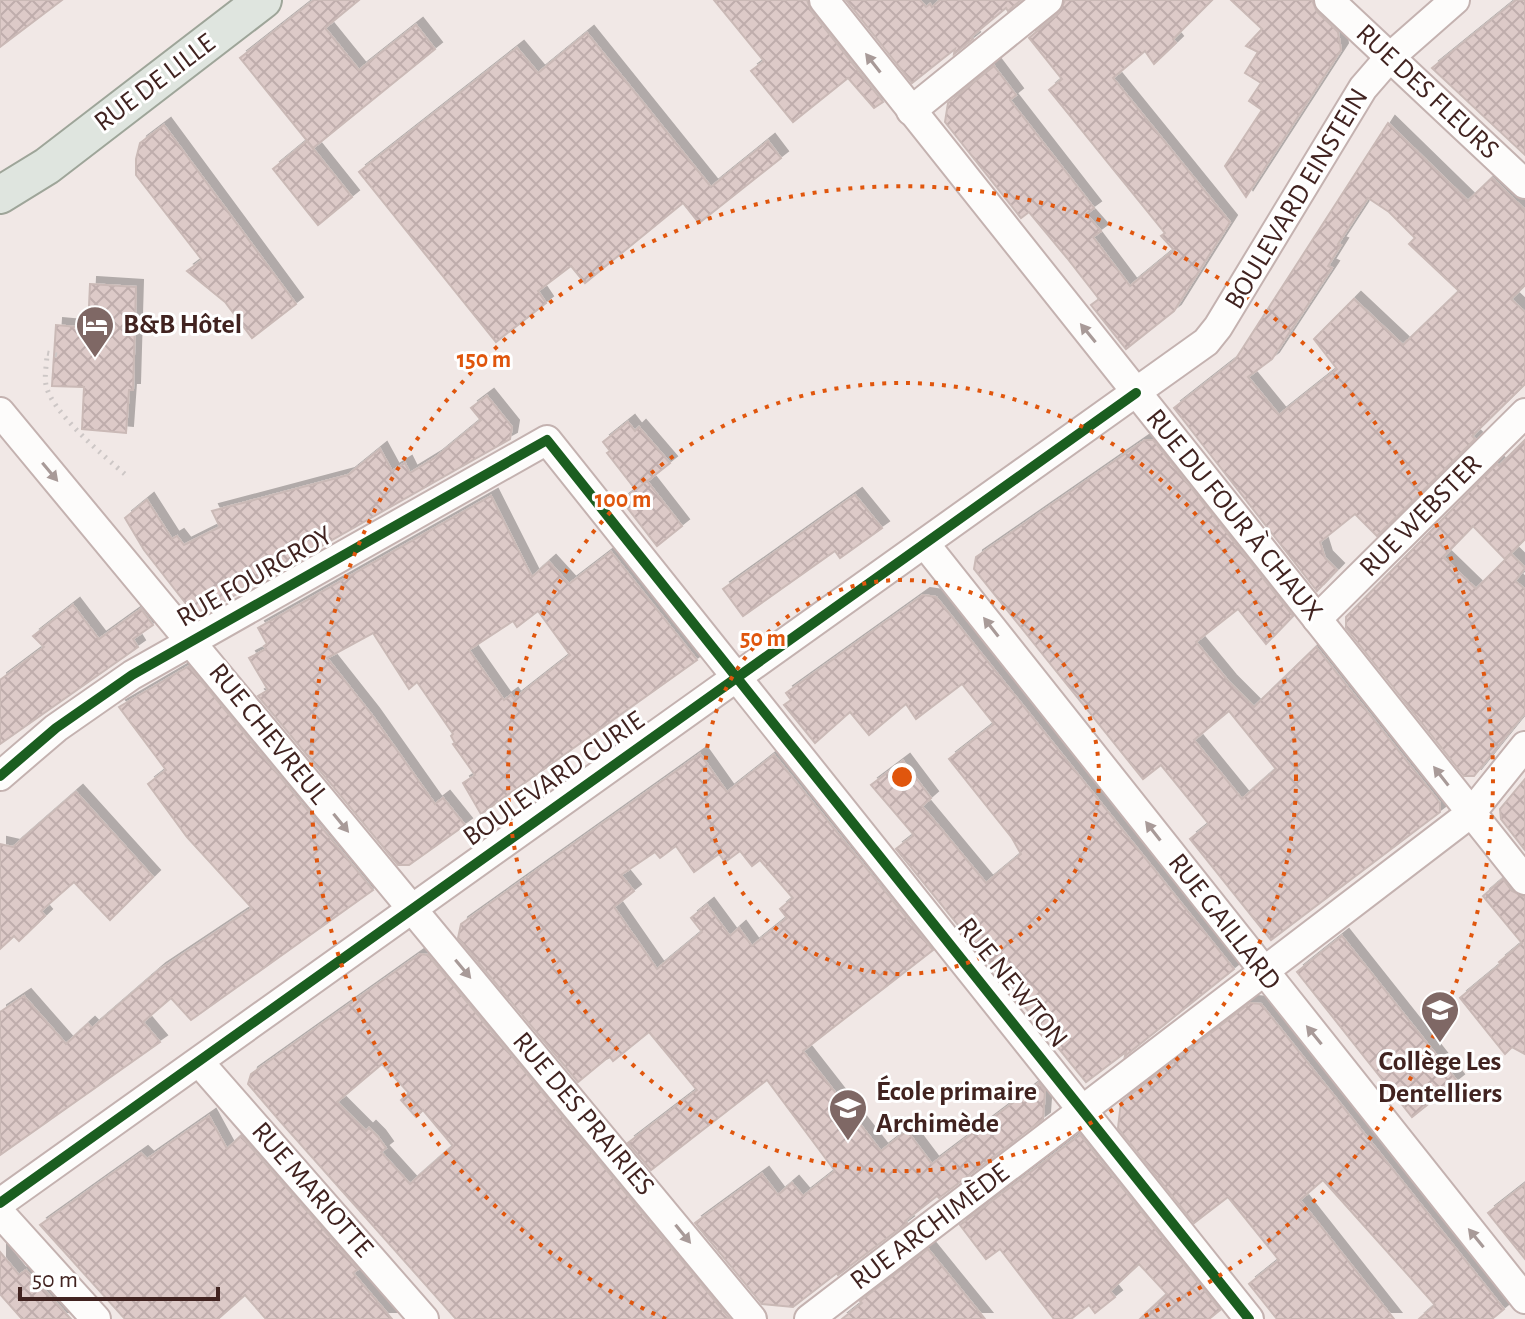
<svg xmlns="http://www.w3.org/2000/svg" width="1525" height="1319" font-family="'Alegreya Sans',sans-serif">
	<defs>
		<pattern id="building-cross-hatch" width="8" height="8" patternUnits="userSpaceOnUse" patternTransform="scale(2)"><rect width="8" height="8" fill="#ddcac8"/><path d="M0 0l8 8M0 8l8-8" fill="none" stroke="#bfadac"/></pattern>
		<filter id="shadow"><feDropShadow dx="7" dy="-7" stdDeviation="0" flood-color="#0004"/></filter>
	</defs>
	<rect width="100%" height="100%" fill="#f1e8e6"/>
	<g fill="url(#building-cross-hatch)" stroke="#cab9b6" stroke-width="2" fill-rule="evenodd" filter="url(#shadow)">
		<path d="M0 0H62L0 47Z"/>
		<path d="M314 0H359L325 28 359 70 416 25 435 49 313 148 240 58Z"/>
		<path d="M714 0H807L811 11 883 102 874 108 848 78 793 122 751 71 764 61Z"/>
		<path d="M846 0H920L926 7 930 4 932 7 940 0H1021L1008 11 1006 8 971 37 973 39 954 54 955 49 912 83Z"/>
		<path d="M1065 0H1212L1173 39 1176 43 1154 64 1145 51 1113 78 1230 222 1174 311 1126 349 1091 305 1099 299 1067 258 1029 212 1021 218 945 122 948 103 994 66 1016 95 1010 100 1094 208 1086 214 1101 231 1093 237 1130 286 1174 250 1161 236 1165 233 1049 90 1062 79 1029 38 1059 13Z"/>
		<path d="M1231 0H1312L1317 12 1338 32 1341 50 1246 197 1225 166 1262 110 1249 101 1261 83 1245 73 1258 52 1246 46 1262 29Z"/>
		<path d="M1516 0H1525V155L1432 68Z"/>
		<path d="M587 33 711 187 768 141 781 158 699 223 683 203 585 283 571 266 538 291 546 303 496 342 359 172 517 48 538 73Z"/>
		<path d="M1388 123 1468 201 1492 178 1525 210V285L1511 299 1525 312V384L1472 436 1475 439 1377 536 1355 514 1320 542 1325 558 1337 570 1317 591 1174 408 1235 360ZM1368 198 1389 212 1415 238 1409 244 1459 291 1403 345 1354 299 1314 339 1337 369 1279 415 1248 377 1272 359 1332 268 1328 266 1341 245 1338 244Z"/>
		<path d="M164 125 296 304 252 338 225 302 187 271 202 260 136 175V159L140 143Z"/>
		<path d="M307 141 352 197 318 225 273 169Z"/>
		<path d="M90 284 136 287 133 390H129L126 433 82 429 84 387 52 386 56 325 88 328Z"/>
		<path d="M487 396 512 427 510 439 207 611 191 610 144 550 125 518 147 500 172 539 177 536 184 545 220 527 212 511 348 475 380 449 392 471 405 463 410 473 436 457 481 420 471 408Z"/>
		<path d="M628 422 635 431 639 427 670 463 636 490 607 453 610 451 603 442Z"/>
		<path d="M1145 440H1153L1293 616 1266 644 1238 609 1196 642 1229 682 1254 707 1316 647 1440 803V812L1271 940 1190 839 1209 824 1161 765 1143 779 974 569 976 557ZM1229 711 1276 769 1242 799 1194 740Z"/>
		<path d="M1525 440V539L1505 559 1473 526 1443 557 1476 589 1511 554 1525 568 1515 581 1525 589V713L1474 776H1464L1346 628V617L1497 464 1499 466Z"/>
		<path d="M647 481 682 526 657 546 622 501Z"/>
		<path d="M855 495 882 528 840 558 835 551 743 616 723 589Z"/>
		<path d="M491 496 532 577 549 562 569 584 611 552 697 660 481 814 463 783 475 775 453 744 455 743 451 736 453 734 417 682 409 689 373 633 327 658 372 715 435 804 443 798 465 825 409 865H398L258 696 268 690 249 658 266 649 264 646 267 644 258 628ZM538 611 570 655 514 699 511 695 504 700 469 650 513 621 517 627Z"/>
		<path d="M923 595 936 597 1234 969 1125 1056 1126 1052 1086 1082 896 849 914 835 871 785 903 761 931 798 922 806 986 883 1021 854 1012 838 949 759 994 724 962 684 916 719 906 704 869 735 850 712 815 743 784 705 791 700 786 693Z"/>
		<path d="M73 605 99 639 141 609 153 625 133 639 138 647 0 744V680L44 647 33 636Z"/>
		<path d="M189 666 373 890 191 1020 171 998 143 1022 160 1042 0 1155V1012L24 996 66 1044 88 1024 92 1028 159 970 252 908 187 837 148 784 166 770 119 707Z"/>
		<path d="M700 754 727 792 774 755 933 950 803 1051 881 1151 907 1131 932 1164 1039 1083 1045 1091 1043 1119 939 1198 937 1196 905 1221 907 1223 838 1275 837 1273 793 1307 762 1304 695 1223 762 1174 778 1195 792 1183 803 1196 835 1171 767 1080 651 1170 628 1143 697 1090 649 1032 613 1061 610 1057 606 1059 578 1082 458 938 461 924ZM676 846 694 872 719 854 725 862 740 851 752 866 760 860 793 898 780 909 787 918 752 946 739 928 730 936 707 905 691 918 702 932 657 969 614 907 634 891 621 875 655 852 660 858Z"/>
		<path d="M1525 779V850L1501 819 1500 809Z"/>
		<path d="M76 792 153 877 110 920 74 882 41 911 45 916 19 941 14 936 0 949V844L13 847Z"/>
		<path d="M1503 879 1512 891 1525 897V1054L1512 1047 1505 1054 1460 998 1501 964 1499 962 1522 943 1483 896Z"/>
		<path d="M1342 936 1457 1081 1412 1117 1297 972Z"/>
		<path d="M420 954 428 955 730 1319H456L279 1120 248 1084 251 1074ZM382 1064 409 1093 401 1100 416 1117 423 1110 453 1146 410 1184 381 1152 386 1148 378 1137 369 1128 366 1131 337 1102Z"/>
		<path d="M1250 1003 1261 1004 1504 1309 1492 1319H1419L1435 1305 1323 1180 1300 1200 1394 1319H1277L1249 1284 1279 1260 1228 1197 1194 1223 1118 1128 1121 1102Z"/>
		<path d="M209 1116 227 1149 241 1136 358 1269 353 1273 392 1319H266L245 1295 218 1319H125L40 1225 141 1153 147 1159Z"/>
		<path d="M1080 1135 1220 1310 1209 1319H1140L1167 1294 1139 1264 1110 1291 1115 1297 1095 1313 1089 1305 1071 1319H1054L1000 1249 986 1259 960 1225Z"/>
		<path d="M1525 1184V1259L1488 1213Z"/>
		<path d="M928 1249 985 1319H842L862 1303 860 1301Z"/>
		<path d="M0 1252 19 1275 26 1270 71 1319H22L0 1294Z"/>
	</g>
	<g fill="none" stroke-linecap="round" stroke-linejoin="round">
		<defs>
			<g id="minor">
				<path d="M824 0 1525 880"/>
				<path d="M1329 0 1525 184"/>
				<path d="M911 111 1048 0"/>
				<path d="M0 412 752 1319"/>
				<path d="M925 544 1525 1299"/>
				<path d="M1317 619 1525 413"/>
				<path d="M0 776 56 728 132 675 547 440 1249 1319"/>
				<path d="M199 1062 424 1319"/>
				<path d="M0 1203 1206 342 1218 327 1363 88 1389 58 1455 0"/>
				<path d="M0 1213 96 1319"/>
				<path d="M809 1319 1471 813 1525 746"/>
			</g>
			<path id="major" d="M0 195 47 166 263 0"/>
		</defs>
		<use href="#minor" stroke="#c4b2b0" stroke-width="32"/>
		<use href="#major" stroke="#9ea599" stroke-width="40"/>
		<path stroke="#cdc7c6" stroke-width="5" stroke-dasharray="2 6" stroke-linecap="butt" d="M57 355 47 353C47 363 44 376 46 385 51 412 105 457 126 475"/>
		<use href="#minor" stroke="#fdfcfb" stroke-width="28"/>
		<use href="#major" stroke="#dfe5df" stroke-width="36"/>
		<defs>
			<g id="cycleway">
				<path d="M0 776 56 728 132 675 547 440 1249 1319"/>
				<path d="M0 1203 1136 393"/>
			</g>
		</defs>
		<use href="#cycleway" stroke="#fff" stroke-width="15"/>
		<use href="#cycleway" stroke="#1b5e20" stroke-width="10"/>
	</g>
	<defs><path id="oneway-solid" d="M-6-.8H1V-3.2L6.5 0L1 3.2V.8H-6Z" transform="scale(2)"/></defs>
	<g fill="#a89a98">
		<use href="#oneway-solid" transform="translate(873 63) rotate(-128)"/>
		<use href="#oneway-solid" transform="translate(1088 333) rotate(-129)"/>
		<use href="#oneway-solid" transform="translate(50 472) rotate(50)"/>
		<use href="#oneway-solid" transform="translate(991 627) rotate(-128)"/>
		<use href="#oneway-solid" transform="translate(1441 776) rotate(-128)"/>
		<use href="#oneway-solid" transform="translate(341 823) rotate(51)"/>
		<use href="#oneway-solid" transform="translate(1153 831) rotate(-128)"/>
		<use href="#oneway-solid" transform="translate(463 969) rotate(50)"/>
		<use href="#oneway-solid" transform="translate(1314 1035) rotate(-129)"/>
		<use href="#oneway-solid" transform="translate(683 1234) rotate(51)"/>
		<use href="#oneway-solid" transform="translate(1476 1238) rotate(-129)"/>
	</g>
	<g fill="none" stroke="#e0560d" stroke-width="4" stroke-dasharray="4 8">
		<circle cx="902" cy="777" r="197"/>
		<circle cx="902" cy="777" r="394"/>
		<path d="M666 1319A591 591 0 1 1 1138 1319"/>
	</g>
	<defs>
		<symbol id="hotel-pin" viewBox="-11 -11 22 30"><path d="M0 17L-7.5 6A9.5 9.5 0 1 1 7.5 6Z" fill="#7f6865" stroke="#fff"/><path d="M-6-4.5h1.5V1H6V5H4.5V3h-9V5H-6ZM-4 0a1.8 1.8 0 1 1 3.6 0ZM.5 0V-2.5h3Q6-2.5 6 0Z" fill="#fff"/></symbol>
		<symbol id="school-pin" viewBox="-11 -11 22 30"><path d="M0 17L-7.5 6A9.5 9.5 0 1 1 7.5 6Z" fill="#7f6865" stroke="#fff"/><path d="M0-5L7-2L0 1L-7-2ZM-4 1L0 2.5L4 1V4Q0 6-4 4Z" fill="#fff"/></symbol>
	</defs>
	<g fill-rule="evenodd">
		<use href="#hotel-pin" x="73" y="303" width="44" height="60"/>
		<use href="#school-pin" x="1418" y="988" width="44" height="60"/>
		<use href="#school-pin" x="826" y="1086" width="44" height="60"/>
	</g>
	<g text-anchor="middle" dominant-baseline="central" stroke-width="6" stroke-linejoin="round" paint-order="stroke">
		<g font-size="28" fill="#412320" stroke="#fff">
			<text transform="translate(155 83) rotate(-37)">RUE DE LILLE</text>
			<text transform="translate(1427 92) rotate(43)">RUE DES FLEURS</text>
			<text transform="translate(1297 199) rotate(-59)">BOULEVARD EINSTEIN</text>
			<text transform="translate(1234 515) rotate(51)">RUE DU FOUR À CHAUX</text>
			<text transform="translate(1421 516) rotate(-45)">RUE WEBSTER</text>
			<text transform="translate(255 577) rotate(-30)">RUE FOURCROY</text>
			<text transform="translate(268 734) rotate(51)">RUE CHEVREUL</text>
			<text transform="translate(554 779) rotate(-35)">BOULEVARD CURIE</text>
			<text transform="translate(1224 922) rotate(52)">RUE GAILLARD</text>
			<text transform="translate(1012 983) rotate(51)">RUE NEWTON</text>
			<text transform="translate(583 1114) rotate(50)">RUE DES PRAIRIES</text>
			<text transform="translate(312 1190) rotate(49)">RUE MARIOTTE</text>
			<text transform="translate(930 1227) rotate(-37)">RUE ARCHIMÈDE</text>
		</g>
		<g font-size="28" font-weight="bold" fill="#412320" stroke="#fff" text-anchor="start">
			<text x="123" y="325">B&amp;B Hôtel</text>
			<text x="1440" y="1062" text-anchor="middle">Collège Les<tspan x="1440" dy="32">Dentelliers</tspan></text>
			<text x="876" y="1092">École primaire<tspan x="876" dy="32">Archimède</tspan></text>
		</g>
	</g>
	<circle cx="902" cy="777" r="12" fill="#e0560d" stroke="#fff" stroke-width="4"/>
	<g font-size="24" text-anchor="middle" font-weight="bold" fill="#e0560d" stroke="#fff" stroke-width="6" stroke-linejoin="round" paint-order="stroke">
		<text x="484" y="367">150 m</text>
		<text x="623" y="507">100 m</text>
		<text x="763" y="646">50 m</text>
	</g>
	<path d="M20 1287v12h198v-12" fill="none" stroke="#412320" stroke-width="4"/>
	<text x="32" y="1287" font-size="24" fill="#412320" stroke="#ffffff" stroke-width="6" paint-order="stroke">50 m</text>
</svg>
